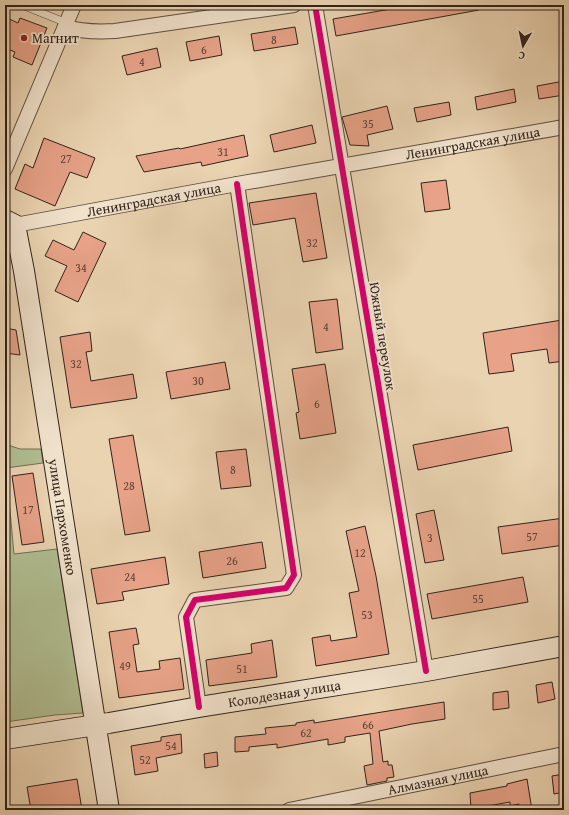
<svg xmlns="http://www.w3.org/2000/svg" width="569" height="815" font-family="'Gentium Book Plus',serif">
	<rect width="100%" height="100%" fill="#ead3b1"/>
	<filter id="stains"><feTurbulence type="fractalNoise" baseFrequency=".005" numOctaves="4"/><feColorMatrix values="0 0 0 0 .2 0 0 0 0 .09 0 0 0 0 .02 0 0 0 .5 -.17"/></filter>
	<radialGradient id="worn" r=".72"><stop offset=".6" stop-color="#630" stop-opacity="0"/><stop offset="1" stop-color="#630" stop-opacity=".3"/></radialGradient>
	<path fill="#b0be91" stroke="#707056" d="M5 444 20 449H41L43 463 6 468 14 554 57 549 83 713 55 715 5 722Z"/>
	<g fill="#e7a288" stroke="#30231a">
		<path d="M405 5H479V10L336 36 333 19 391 9V8Z"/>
		<path d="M5 17 18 23 20 18 47 28 32 65 13 57 15 52 5 48Z"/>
		<path d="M295 27 298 44 254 51 251 34Z"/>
		<path d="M219 36 222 55 190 61 186 42Z"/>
		<path d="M157 48 161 67 127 75 122 56Z"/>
		<path d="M564 81V95L539 99 537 86Z"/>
		<path d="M514 89 516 102 477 110 475 97Z"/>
		<path d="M449 102 451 115 417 122 414 108Z"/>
		<path d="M387 106 393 129 367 135 369 146 350 145 342 117Z"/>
		<path d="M312 125 316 143 274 152 270 135Z"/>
		<path d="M244 135 248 156 202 166 201 162 144 172 136 156 179 148 180 149Z"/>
		<path d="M44 138 95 158 87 178 70 172 55 206 15 189 25 164 33 168Z"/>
		<path d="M446 180 450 209 425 212 421 183Z"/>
		<path d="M316 193 327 258 303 262 295 218 253 225 249 203Z"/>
		<path d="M83 232 106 243 78 302 55 291 67 266 45 256 53 240 74 250Z"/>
		<path d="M337 299 343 349 316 353 309 302Z"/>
		<path d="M562 320 564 336V361L549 363 547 349 511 354 514 371 489 374 483 333Z"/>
		<path d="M5 328 16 330 20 355 5 353Z"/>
		<path d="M90 332 92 351 86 352 91 381 133 374 137 398 71 408 60 337Z"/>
		<path d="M225 362 230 389 171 399 166 372Z"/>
		<path d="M325 364 336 433 300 439 296 413 299 412 292 369Z"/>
		<path d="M508 427 512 451 418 470 413 445Z"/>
		<path d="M133 435 150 531 125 535 109 439Z"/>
		<path d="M246 449 251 486 221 489 216 452Z"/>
		<path d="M33 473 44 542 22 545 12 476Z"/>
		<path d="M434 510 444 560 425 563 416 514Z"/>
		<path d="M564 518V545L502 554 498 527Z"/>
		<path d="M365 526 376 576 389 654 316 666 312 638 330 635 331 641 357 637 349 593 359 591 346 531Z"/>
		<path d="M262 542 266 568 203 578 199 552Z"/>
		<path d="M165 557 169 584 122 592 124 600 97 604 91 569Z"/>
		<path d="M523 577 528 602 432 619 427 594Z"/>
		<path d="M136 628 139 644 133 645 137 672 160 669 159 661 180 658 184 689 119 698 109 632Z"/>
		<path d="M272 640 277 677 209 686 206 660 252 653 251 644Z"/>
		<path d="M552 682 555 699 538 703 536 685Z"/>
		<path d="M508 691 509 708 493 710V693Z"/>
		<path d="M444 702 445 719 412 724 379 731 383 762 388 761V765H392L394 777 387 778V781L367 785 364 766 373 764 370 733 345 737V742L328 745V739L277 748V744L249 747V751L235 752V737L266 734 265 728 296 725V723L314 720V723Z"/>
		<path d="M181 734 182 753 156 758 158 771 135 775 131 746 161 741V737Z"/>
		<path d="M217 752 218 766 205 768 204 754Z"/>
		<path d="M564 774V792L554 794 552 776Z"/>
		<path d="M77 779 82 810H31L27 787Z"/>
		<path d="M527 779 532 810H520L519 804 510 806V802L471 809 470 793 507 786V784Z"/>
	</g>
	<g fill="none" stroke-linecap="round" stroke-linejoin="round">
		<defs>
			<path id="lane" d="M22 5 67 23"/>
			<g id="street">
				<path d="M315 5 426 671"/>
				<path d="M65 27C82 32 98 32 115 31L294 5"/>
				<path d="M5 169 74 5"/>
				<path id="s1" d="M15 225 237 184 564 127"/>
				<path d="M199 707 186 617 195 600 286 588 294 575 237 184"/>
				<path id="s2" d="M289 810 564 754"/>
			</g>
			<g id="secondary">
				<path id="s3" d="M5 220 15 225 24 271 109 810"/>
				<path id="s4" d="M5 739 109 723 199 707 426 671 564 646"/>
			</g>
		</defs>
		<use href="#lane" stroke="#5e4f40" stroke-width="8"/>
		<use href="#street" stroke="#5e4f40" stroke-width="16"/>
		<use href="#secondary" stroke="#30231a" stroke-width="22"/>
		<use href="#lane" stroke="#f1e2cc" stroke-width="7"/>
		<use href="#street" stroke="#f1e2cc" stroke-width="14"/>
		<use href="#secondary" stroke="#f1e2cc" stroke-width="20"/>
		<defs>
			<g id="cycleway">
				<path d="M315 5 426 671"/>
				<path d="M199 707 186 617 195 600 286 588 294 575 237 184"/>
			</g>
		</defs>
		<use href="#cycleway" stroke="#f1e2cc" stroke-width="8"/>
		<use href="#cycleway" stroke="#d6006c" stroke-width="6"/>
	</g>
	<circle fill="#8f2418" stroke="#f1e2cc" stroke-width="1.5" cx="24" cy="38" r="4"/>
	<g text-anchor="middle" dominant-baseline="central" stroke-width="3.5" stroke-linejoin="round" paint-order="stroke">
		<g font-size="12" fill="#5e4336">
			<text x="274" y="39">8</text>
			<text x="204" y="49">6</text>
			<text x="142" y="61">4</text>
			<text x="368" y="123">35</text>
			<text x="223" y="151">31</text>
			<text x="66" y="158">27</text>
			<text x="312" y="242">32</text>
			<text x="81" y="267">34</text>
			<text x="326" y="326">4</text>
			<text x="76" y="363">32</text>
			<text x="198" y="380">30</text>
			<text x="317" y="403">6</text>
			<text x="233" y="469">8</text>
			<text x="129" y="485">28</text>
			<text x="28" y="509">17</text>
			<text x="532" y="536">57</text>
			<text x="430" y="537">3</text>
			<text x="360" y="552">12</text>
			<text x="232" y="560">26</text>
			<text x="130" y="576">24</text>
			<text x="478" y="598">55</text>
			<text x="367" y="614">53</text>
			<text x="125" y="665">49</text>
			<text x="242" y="668">51</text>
			<text x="368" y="724">66</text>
			<text x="306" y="732">62</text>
			<text x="171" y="745">54</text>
			<text x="145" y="759">52</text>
		</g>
		<g font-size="14" fill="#30231a" stroke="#f1e2cc" text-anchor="start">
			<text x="32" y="38">Магнит</text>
		</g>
		<g font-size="14" fill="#30231a" stroke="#f1e2cc">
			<text stroke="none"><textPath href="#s1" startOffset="465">Ленинградская улица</textPath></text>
			<text stroke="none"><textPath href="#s1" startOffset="141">Ленинградская улица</textPath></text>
			<text transform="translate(383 336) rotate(81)">Южный переулок</text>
			<text stroke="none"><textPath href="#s3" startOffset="307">улица Пархоменко</textPath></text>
			<text stroke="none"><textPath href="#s4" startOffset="283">Колодезная улица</textPath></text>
			<text stroke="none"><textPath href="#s2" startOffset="152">Алмазная улица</textPath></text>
		</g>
	</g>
	<rect width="569" height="815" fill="none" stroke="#ead3b1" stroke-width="20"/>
	<rect x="6" y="6" width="557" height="803" fill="none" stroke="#30231a" stroke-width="2"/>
	<rect x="10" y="10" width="549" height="795" fill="none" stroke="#30231a"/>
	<g transform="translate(523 46) rotate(189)" stroke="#f1e2cc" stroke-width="3" paint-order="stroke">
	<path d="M0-3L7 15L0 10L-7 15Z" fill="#30231a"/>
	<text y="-6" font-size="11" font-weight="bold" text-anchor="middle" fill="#30231a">С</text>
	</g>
	<rect width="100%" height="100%" filter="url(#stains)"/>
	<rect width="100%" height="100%" fill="url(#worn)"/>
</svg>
